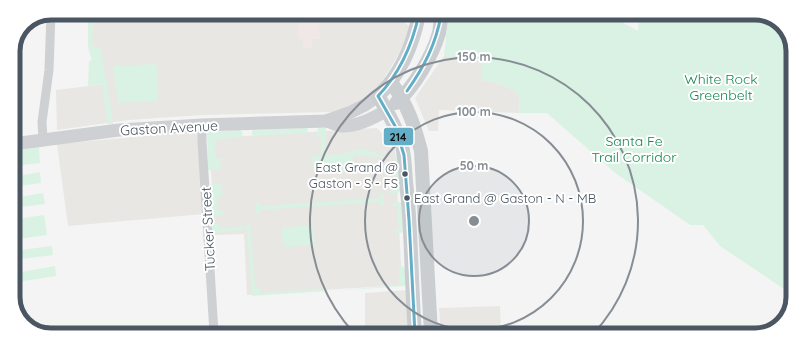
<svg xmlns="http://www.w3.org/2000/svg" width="806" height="348" font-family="Quicksand,sans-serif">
	<rect width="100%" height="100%" fill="#f4f4f4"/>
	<g fill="#e8e7e3">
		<path d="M93 13 389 14 410 26 402 48 390 69 377 89 359 105 333 112 203 115 129 120 57 130 56 90 105 84 100 48 91 46Z"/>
		<path d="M444 56 475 59 482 65V80L504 85 520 95 519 113 439 110 438 131H429L415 98Z"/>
		<path d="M377 128 395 148 402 285 247 295 244 234 215 235 209 138Z"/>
		<path d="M200 131 204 214 68 226 57 144Z"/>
		<path d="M408 290 410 334 365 333V293Z"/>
		<path d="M500 306 501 334H441L439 308Z"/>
	</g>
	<path fill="#f1e7e6" d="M298 14H319L320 39H312V48L303 49V39H299Z"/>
	<g fill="#d9f2e3">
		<path d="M88 13H93L92 46 100 47 105 71 113 124H108L102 84 88 86 89 61 92 60 88 47Z"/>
		<path d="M431 14 439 15 448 20 449 15H609L638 31 639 15 769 16 785 28 793 48 790 293 720 246 703 225H690L614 172 547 113H519L520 95 504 85 482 80V65L475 59 444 56 447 26Z"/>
		<path d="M154 64 157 66 158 99 157 101 120 103 118 102 113 69 114 66Z"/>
		<path d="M318 127 326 128V155L343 154 358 149 371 151 388 158 353 155 352 174C338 168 328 168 313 170L312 156 321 155V138L317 137Z"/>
		<path d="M306 128 308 129 307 133 254 136 252 134V131L254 130Z"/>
		<path d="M240 130 243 133 242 137 215 140 216 158H222V160H220L221 170H208L207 132Z"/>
		<path d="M39 147 40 163 13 166V151Z"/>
		<path d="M395 154 398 155 400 191 398 193H389V190L396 189V185H388L387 177H395Z"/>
		<path d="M40 172 41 183 13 187V177Z"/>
		<path d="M221 183 223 196 217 197 218 211H224L223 215 213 216 211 214 210 185Z"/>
		<path d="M380 192 384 195V204L381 207 380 202 260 210V215H257L256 212 255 204 258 201 260 206 380 198Z"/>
		<path d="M43 193 45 204 13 208V198Z"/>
		<path d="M399 202 401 203 403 232 397 234 393 230 399 229 397 206 392 207 394 203Z"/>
		<path d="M44 215 47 235 17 239 15 221H17V219Z"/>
		<path d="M247 221 250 222 255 287H260L261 293 323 289V285H326L327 291 252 296 247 230 212 233V226L213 224H219V228L247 226Z"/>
		<path d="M313 225 315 245 285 247 283 244 281 228Z"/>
		<path d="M52 246 53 255 13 260V251Z"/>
		<path d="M399 265 405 268 406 285 405 286 333 291 399 285Z"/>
		<path d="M55 266 56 276 17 282 15 273Z"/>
	</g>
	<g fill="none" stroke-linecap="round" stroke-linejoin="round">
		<g stroke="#ced0d2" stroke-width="9">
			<path d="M202 125V142L214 333"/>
			<path d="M43 139 42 122 49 70 51 13"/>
		</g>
		<g stroke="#ced0d4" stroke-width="13">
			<path d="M326 121C331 122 336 125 341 126 357 127 374 118 387 110"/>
			<path d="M13 144 119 130 202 125 326 121 349 113 365 105 378 96"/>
		</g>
		<g stroke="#caced1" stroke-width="14">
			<path d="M391 82C408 106 414 124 421 151L431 334"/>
			<path d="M396 103C414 87 432 57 439 33 440 27 441 21 441 15"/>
			<path d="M415 334C411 283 412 232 406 182 405 170 405 157 402 146 397 128 388 112 378 96 401 74 413 45 419 14"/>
		</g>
		<defs>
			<g id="bus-1">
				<path d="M407 91C424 67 436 44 441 15"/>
				<path d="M415 334 409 220 404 155 395 126 378 96C400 73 412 46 419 14"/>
			</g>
		</defs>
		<use href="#bus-1" stroke="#fff" stroke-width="6"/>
		<use href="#bus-1" stroke="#63aec6" stroke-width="3"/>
	</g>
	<circle cx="474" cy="221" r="55" fill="#868d94" fill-opacity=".12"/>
	<g fill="none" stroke="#868d94" stroke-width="2">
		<circle cx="474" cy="221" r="55"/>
		<circle cx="474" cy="221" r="109"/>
		<path d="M354 333A164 164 0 1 1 593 334"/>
	</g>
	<g fill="#4a5661" stroke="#fff" stroke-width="1.5">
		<circle cx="405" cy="174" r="3.5"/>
		<circle cx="407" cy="198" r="3.5"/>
	</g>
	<g text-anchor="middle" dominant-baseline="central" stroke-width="4" stroke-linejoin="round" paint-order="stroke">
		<g font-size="13" fill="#4a5661" stroke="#fff" text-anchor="end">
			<text x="398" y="167">East Grand @<tspan x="398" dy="16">Gaston - S - FS</tspan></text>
			<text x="414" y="198" text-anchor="start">East Grand @ Gaston - N - MB</text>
		</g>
		<g font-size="14" fill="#17864f" stroke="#fff">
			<text x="721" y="79">White Rock<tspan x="721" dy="16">Greenbelt</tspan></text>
			<text x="634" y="141">Santa Fe<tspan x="634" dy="16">Trail Corridor</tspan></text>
		</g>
		<g font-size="14" fill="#4a5661" stroke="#fff">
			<text transform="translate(169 128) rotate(-3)">Gaston Avenue</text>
			<text transform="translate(208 229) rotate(-93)">Tucker Street</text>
		</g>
	</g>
	<path d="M0 0H806V348H0ZM51 20H755A31 31 0 0 1 786 51V297A31 31 0 0 1 755 328H51A31 31 0 0 1 20 297V51A31 31 0 0 1 51 20Z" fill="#fff" fill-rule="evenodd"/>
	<path fill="none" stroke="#4a5661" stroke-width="5" d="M51 20H755A31 31 0 0 1 786 51V297A31 31 0 0 1 755 328H51A31 31 0 0 1 20 297V51A31 31 0 0 1 51 20Z"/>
	<circle cx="474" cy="221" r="6" fill="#868d94" stroke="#fff" stroke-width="2"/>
	<g font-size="12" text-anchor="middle" font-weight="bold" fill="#868d94" stroke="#fff" stroke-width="4" stroke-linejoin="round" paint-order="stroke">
		<text x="474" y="61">150 m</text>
		<text x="474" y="116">100 m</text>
		<text x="474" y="170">50 m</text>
	</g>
	<rect stroke="#fff" stroke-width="1.5" x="383" y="127" width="31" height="19" rx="4" fill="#63aec6"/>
	<g font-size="11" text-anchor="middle" font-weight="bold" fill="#111">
		<text x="398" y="141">214</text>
	</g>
</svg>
